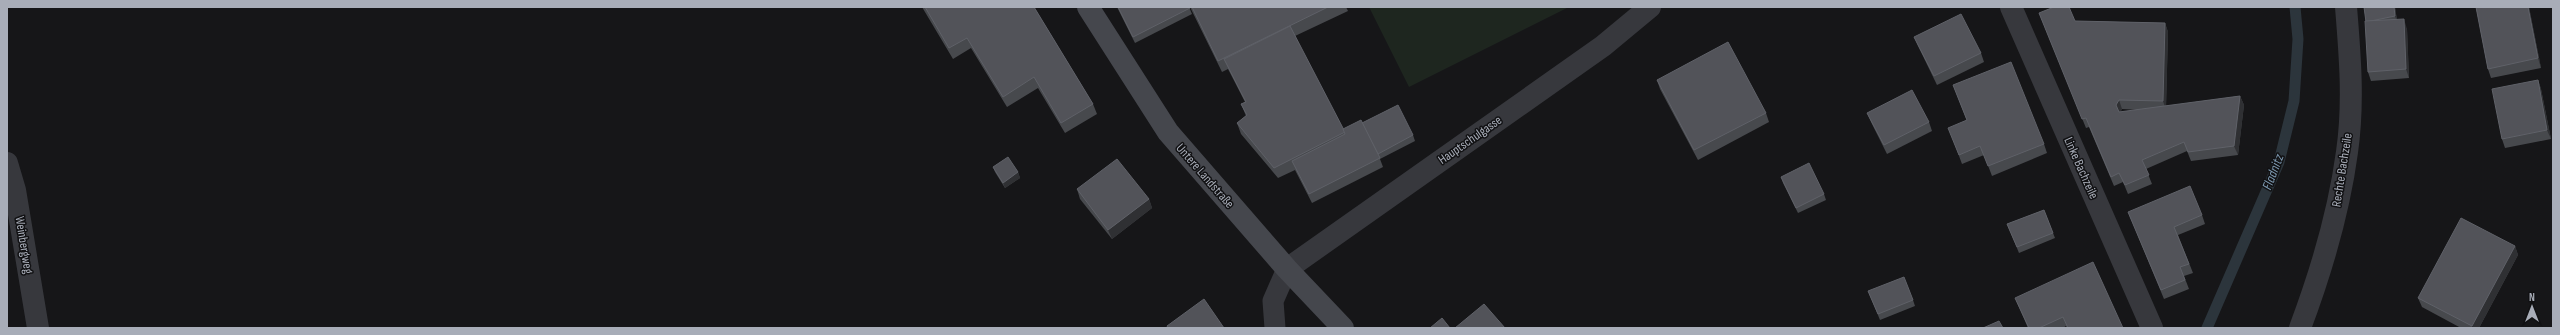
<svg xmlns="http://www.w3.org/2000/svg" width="2560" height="335" font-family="'Sofia Sans Condensed',sans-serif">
	<rect width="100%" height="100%" fill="#161618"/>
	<path fill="#1e261f" d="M1369 7H1569L1409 87Z"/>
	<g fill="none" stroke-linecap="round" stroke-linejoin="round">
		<path stroke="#2c353c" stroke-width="11" d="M2207 328 2279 162 2294 101 2298 39 2295 7"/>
		<path stroke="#37383d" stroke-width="21" d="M1275 328 1273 301 1287 269"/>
		<g stroke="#37383d" stroke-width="22">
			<path d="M2011 7 2152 328"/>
			<path d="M7 163 15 190 38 328"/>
			<path d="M1287 269 1603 46 1650 7"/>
			<path d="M2300 328C2321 272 2339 212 2347 152 2354 104 2350 55 2346 7"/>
		</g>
		<path stroke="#45474d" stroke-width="22" d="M1088 7 1168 132 1287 269 1343 328"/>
	</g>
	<g fill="#47494d" fill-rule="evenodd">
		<path d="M922 7H1034L1093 104 1097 114 1065 133 1038 88 1007 107 971 48 953 59Z"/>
		<path d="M1117 7H1189L1192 14 1135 43Z"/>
		<path d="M1190 7H1346L1348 11 1295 36 1344 131 1362 123 1413 135 1415 141 1380 159 1383 167 1312 203 1295 170 1278 178 1241 134 1237 123 1246 116 1241 104 1245 102 1228 69 1222 72Z"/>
		<path d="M2364 7H2395L2397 20 2407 29 2409 78 2371 81 2368 72 2366 21Z"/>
		<path d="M2476 7H2529L2541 68 2491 78 2488 69Z"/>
		<path d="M2039 13 2075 21 2165 23 2168 32 2166 106 2240 96 2244 105 2238 155 2191 161 2187 151 2146 169 2152 184 2128 194 2123 182 2114 186 2089 127 2086 128ZM2122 109 2139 110 2120 112Z"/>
		<path d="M1914 37 1981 53 1984 62 1937 85 1918 46Z"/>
		<path d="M1657 80 1766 113 1769 122 1698 160 1660 89Z"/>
		<path d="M2538 80 2541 89 2551 139 2505 148 2502 139Z"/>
		<path d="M1953 85 2044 144 2047 153 1992 176 1984 155 1962 164 1952 137 1967 121Z"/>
		<path d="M1867 113 1929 122 1932 131 1887 154 1871 122Z"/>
		<path d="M993 167 1018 172 1020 178 1005 188 995 172Z"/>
		<path d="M1781 177 1824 194 1826 200 1798 213 1783 183Z"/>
		<path d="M1077 189 1149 199 1152 208 1112 239 1080 199Z"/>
		<path d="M2044 210 2055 238 2019 253 2007 224Z"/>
		<path d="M2128 212 2202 215 2205 224 2178 235 2193 273 2184 276 2189 289 2164 299Z"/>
		<path d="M2515 246 2518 255 2479 328H2461L2422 307 2418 298Z"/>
		<path d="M1868 291 1913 300 1915 306 1880 320Z"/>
		<path d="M2015 298 2123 328H2067L2066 326 2063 328H2028Z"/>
	</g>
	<g fill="#2f3033">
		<path d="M2394 7H2395L2397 22 2395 16Z"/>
		<path d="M2528 7H2529L2541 68 2538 58Z"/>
		<path d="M2404 19 2407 29 2409 78 2406 69Z"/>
		<path d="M2165 23 2168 32 2166 110 2163 101Z"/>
		<path d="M2538 80 2541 89 2551 139 2547 130Z"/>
		<path d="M2240 96 2244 105 2238 155 2234 146Z"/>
		<path d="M2119 100 2122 109 2120 114 2116 105Z"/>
		<path d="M1018 172 1020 178 1005 188 1003 183Z"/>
		<path d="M1149 199 1152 208 1112 239 1108 230Z"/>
		<path d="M2515 246 2518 255 2479 328H2472V326Z"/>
	</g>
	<g fill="#525359" stroke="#5f6168">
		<path d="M925 7H1034L1093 104 1061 123 1034 77 1003 97 967 38 949 48Z"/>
		<path d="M1118 7H1189L1190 8 1133 37Z"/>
		<path d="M1192 7H1328L1218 61Z"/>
		<path d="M2054 7H2069L2075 21 2165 23 2163 101 2119 100 2116 105 2119 112 2240 96 2234 146 2188 152 2184 142 2142 160 2149 175 2125 185 2119 173 2111 177 2086 118 2082 119 2039 13Z"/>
		<path d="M2364 7H2394L2395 16 2366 22Z"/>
		<path d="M2476 7H2528L2538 58 2488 69Z"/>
		<path d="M1961 14 1981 53 1934 76 1914 37Z"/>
		<path d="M2404 19 2406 69 2368 72 2365 21Z"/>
		<path d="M1290 26 1345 132 1274 168 1237 123 1247 115 1241 104 1246 102 1224 59Z"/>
		<path d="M1728 42 1766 113 1694 150 1657 80Z"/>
		<path d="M2011 62 2044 144 1988 166 1980 146 1959 155 1948 128 1967 120 1953 85Z"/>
		<path d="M2538 80 2547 130 2502 139 2492 89Z"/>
		<path d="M1912 90 1929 122 1884 145 1867 113Z"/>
		<path d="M1398 105 1413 135 1378 154 1362 123Z"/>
		<path d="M1361 120 1380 158 1309 194 1292 161 1345 134 1343 129Z"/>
		<path d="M1008 157 1018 172 1003 183 993 167Z"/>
		<path d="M1117 159 1149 199 1108 230 1077 189Z"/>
		<path d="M1809 163 1824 194 1796 208 1781 177Z"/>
		<path d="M2190 186 2202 215 2174 227 2189 264 2180 267 2185 280 2161 290 2128 212Z"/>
		<path d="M2044 210 2053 233 2017 247 2007 224Z"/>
		<path d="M2461 218 2515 246 2472 326 2418 298Z"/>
		<path d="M2093 262 2123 328H2068L2063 317 2039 328H2029L2015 298Z"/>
		<path d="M1904 277 1913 300 1878 314 1868 291Z"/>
		<path d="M1204 299 1224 328H1168L1167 326Z"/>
		<path d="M1484 304 1505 328H1455Z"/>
		<path d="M1442 318 1450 328H1430Z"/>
		<path d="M1999 321 2003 328H1983Z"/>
	</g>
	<g text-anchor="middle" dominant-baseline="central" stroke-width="3" stroke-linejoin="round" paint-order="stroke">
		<g font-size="13" fill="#a8adb8" stroke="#111113">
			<text transform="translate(1470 140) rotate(-35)">Hauptschulgasse</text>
			<text transform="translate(2081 168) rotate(66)">Linke Bachzeile</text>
			<text transform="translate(2342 170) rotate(-81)">Rechte Bachzeile</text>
			<text transform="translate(1205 176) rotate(49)">Untere Landstraße</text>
			<text transform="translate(24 245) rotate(81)">Weinbergweg</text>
		</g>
		<g font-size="14" font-style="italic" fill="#7f9bb3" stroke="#111113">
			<text transform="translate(2273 172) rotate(-69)">Fladnitz</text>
		</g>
	</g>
	<rect width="2560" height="335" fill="none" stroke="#a8adb8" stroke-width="16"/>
	<g transform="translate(2532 307)" stroke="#111113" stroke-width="3" paint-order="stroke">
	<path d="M0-3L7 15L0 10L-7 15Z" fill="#a8adb8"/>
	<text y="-6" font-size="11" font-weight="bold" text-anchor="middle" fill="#a8adb8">N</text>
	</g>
</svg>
